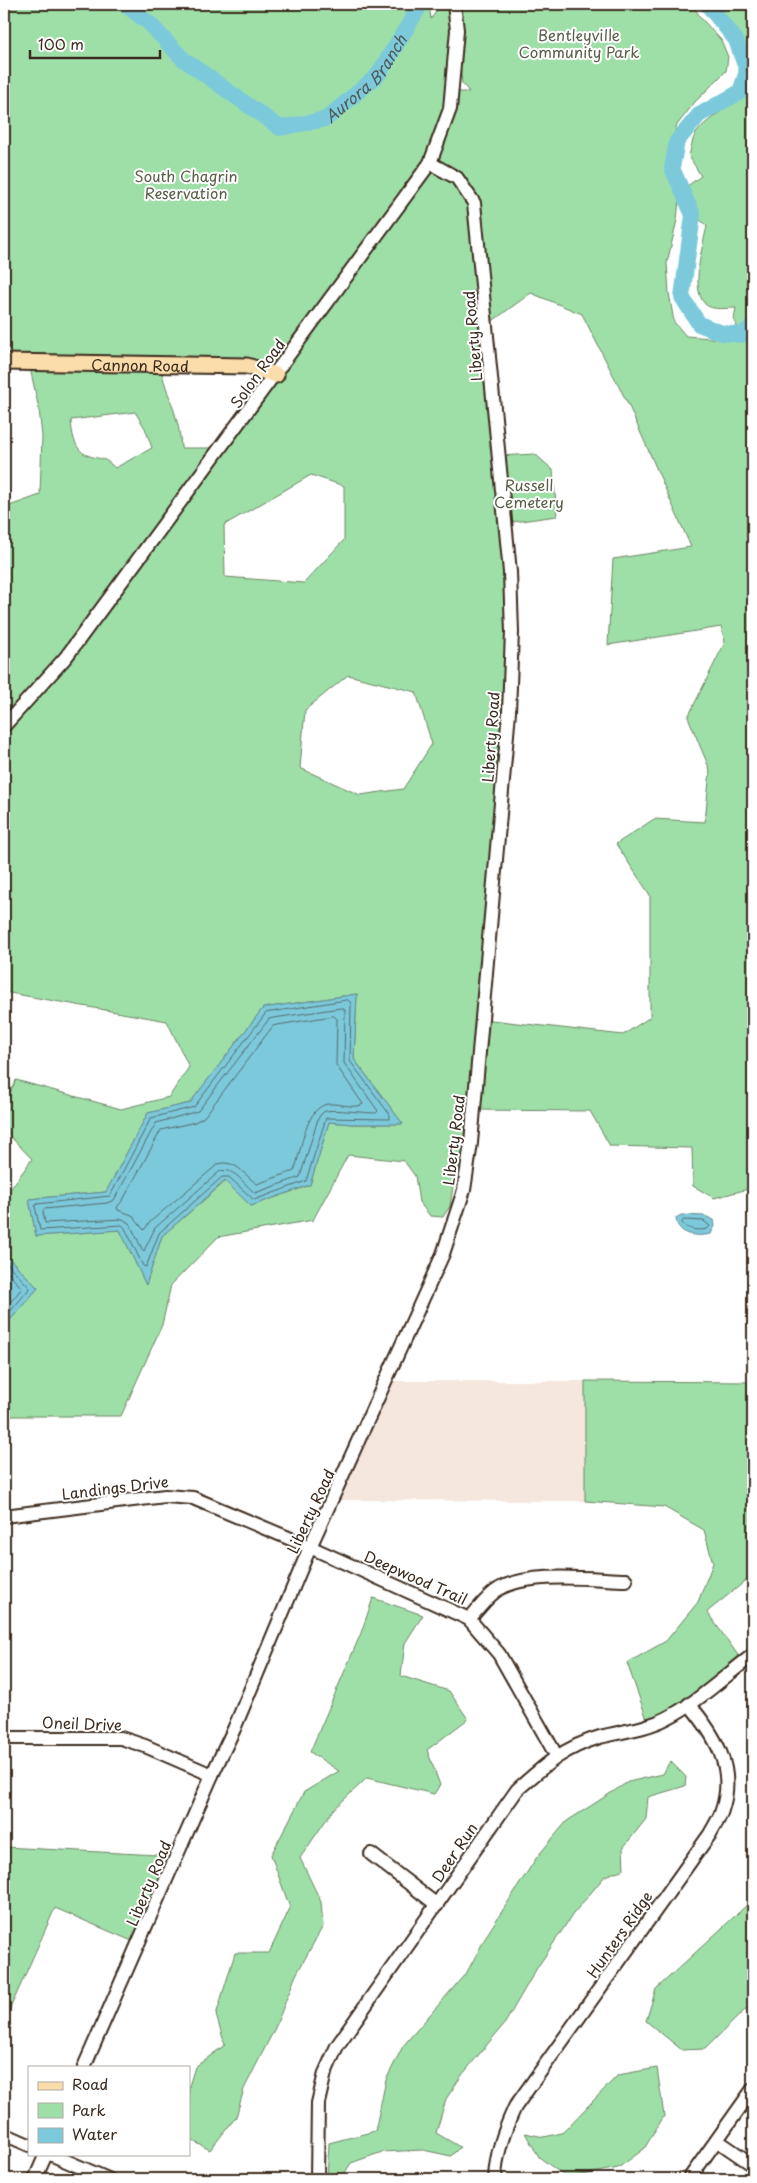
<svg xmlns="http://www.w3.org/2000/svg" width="757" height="2183" font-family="'Playpen Sans',sans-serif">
	<rect width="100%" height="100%" fill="#fff"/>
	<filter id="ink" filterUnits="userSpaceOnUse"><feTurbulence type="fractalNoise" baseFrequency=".02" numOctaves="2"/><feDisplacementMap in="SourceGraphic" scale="10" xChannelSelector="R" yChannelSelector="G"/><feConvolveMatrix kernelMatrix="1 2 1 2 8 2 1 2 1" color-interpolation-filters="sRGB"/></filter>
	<g filter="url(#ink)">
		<path fill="#f5e6de" d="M386 1381H585V1501L333 1500Z"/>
		<g fill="#9edfa8" stroke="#6c8463" fill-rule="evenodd">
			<path d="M4 4H429L431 19 441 4H692L700 17 721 40 728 57 726 71 695 102 677 125 667 159 670 177 679 200 677 220 667 263 669 293 674 322 686 336 724 339 739 331 734 319 736 308C727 308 712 311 705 304 690 288 703 245 707 226L690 211 686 187 701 176 689 156C691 149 692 139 696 133 711 114 736 105 749 86L738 49 708 4H753V1179L748 1189 714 1198 693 1186 692 1148 610 1146 590 1111 474 1110 467 1168 456 1167 450 1206 443 1217 430 1216 419 1202 415 1176 404 1161 348 1155 313 1220 218 1237 171 1285 162 1325 121 1416H13L4 1418V1327L38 1288 4 1253V1198L32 1159 4 1130V1106L16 1080 121 1109 169 1097 189 1067 167 1021 4 992V508L40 495 42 436 39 409 30 368 161 370C168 398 180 418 181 448H222L276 375 4 362ZM457 37 462 83 469 92H452ZM531 293 582 314 628 404 691 547 613 559 608 645 721 627 725 642 688 717 710 770 705 822 654 819 616 844 650 895V1017L623 1035 482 1019 512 632 506 523 557 516 553 470 535 454 500 456 487 325ZM135 412 145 428 152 448 115 468C102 455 102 461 87 455 74 450 72 433 71 420ZM311 475 344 486V540L304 583 225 577 224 525ZM348 675 416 692 432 744 403 789 360 795 300 768 305 710ZM357 994 354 1059 403 1124H352L329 1122 310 1185 251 1206 226 1181 162 1236 146 1285 120 1230 36 1236 29 1199 106 1192 148 1113 190 1103 263 1008Z"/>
			<path d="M585 1381 753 1382V1575L707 1612 743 1662 649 1725 627 1663 666 1641 698 1602 713 1563 704 1530 664 1507 585 1501Z"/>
			<path d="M373 1598 423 1615 405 1643 401 1676 449 1691 468 1719 427 1750 440 1785 434 1794 367 1778 333 1810 300 1858 321 1902 323 1926 296 1975 275 2028 244 2089 236 2117 210 2150 189 2139V2086L195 2067 225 2045 216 2015 235 1953H269L290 1908 271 1855 304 1792 339 1771 310 1752 361 1633Z"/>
			<path d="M670 1761 686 1777 685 1786 648 1797 646 1819 623 1848 624 1869 605 1876 573 1914 537 1968 505 2023 462 2075 446 2099 436 2133 460 2147 451 2156 423 2150 382 2152 351 2163 341 2179H327L329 2143 375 2131 386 2080 403 2046 467 1972 488 1933 537 1857 567 1821 628 1782 663 1774Z"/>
			<path d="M4 1847 177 1856 139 1944 55 1908 4 2022Z"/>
			<path d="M753 1891V2002L705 2049 682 2050 646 2021 656 1989 749 1903Z"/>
			<path d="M657 2068 664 2116 644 2149 618 2168 567 2178 539 2157 525 2133 544 2137 562 2133 618 2075Z"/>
		</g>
		<g fill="#7cc9db" stroke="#62898f">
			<path d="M357 994 354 1059 403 1124H352L329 1122 310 1185 251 1206 225 1181 162 1236 146 1285 120 1230 36 1236 29 1199 106 1192 148 1113 190 1103 263 1008Z"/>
			<path d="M681 1215 705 1216 714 1220 715 1226 711 1234C698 1237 677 1236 676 1218Z"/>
			<path d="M4 1253 38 1288 4 1327Z"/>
		</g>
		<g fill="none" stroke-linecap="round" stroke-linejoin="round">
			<g stroke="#556a6a" stroke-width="1">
				<path d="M348 1000 351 1003 350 1061 390 1115V1119L326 1118 306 1181 254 1200 229 1177H222L159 1233 146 1267 143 1266 125 1228 122 1225 40 1230 35 1206 37 1204 110 1196 151 1118 194 1107 266 1013Z"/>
				<path d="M342 1008 345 1010 344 1063 378 1111 376 1113C365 1113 334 1109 326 1111 322 1112 320 1115 318 1119L300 1177 255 1193C244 1185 235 1167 220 1171L155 1228 144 1251 142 1249 130 1224 123 1219 45 1223 43 1212 44 1209 107 1203 114 1200 156 1123 198 1111 269 1019Z"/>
				<path d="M334 1016 337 1019 336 1065 363 1104C356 1109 342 1104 332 1104 305 1102 302 1151 294 1171L257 1184C244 1175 236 1159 218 1164L150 1222 144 1230 132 1215 118 1210 117 1207 123 1200 161 1130 195 1122 204 1117 273 1026Z"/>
				<path d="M684 1220 704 1221 710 1226 707 1229C699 1231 687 1230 682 1223Z"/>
				<path d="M4 1260 30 1288 4 1319"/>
				<path d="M4 1269 22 1288 4 1310"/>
			</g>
			<g stroke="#7cc9db" stroke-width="16">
				<path id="s1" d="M124 4 149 23 183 59 280 128 326 119 378 75 421 4"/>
				<path d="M707 4 736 40 747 71 740 92 699 115 677 141 672 168 693 215 682 297 699 324 722 333 742 335 753 326"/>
			</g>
			<defs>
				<g id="minor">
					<path d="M4 726 66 657 430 163 450 109 457 30 454 4"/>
					<path d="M4 1516 165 1496 193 1498 310 1547 469 1619 499 1654 556 1755"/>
					<path d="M469 1619C478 1610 488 1595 499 1589 529 1571 591 1579 626 1580"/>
					<path d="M4 1738H121L145 1746 212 1775"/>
					<path d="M371 1854 437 1905"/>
					<path d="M84 2067 212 1775 234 1729 310 1547 443 1254 464 1190 471 1143 509 712 512 632 510 572 474 203 457 178 430 163"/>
					<path d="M4 2134 29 2145"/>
					<path d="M718 2141 753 2165"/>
					<path d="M50 2154 108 2179"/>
					<path d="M35 2179 46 2154"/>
					<path d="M317 2179 318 2103 325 2073 337 2046 517 1790C545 1765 563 1748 600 1737 623 1731 646 1729 667 1718 697 1703 726 1675 753 1655"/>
					<path d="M495 2179C496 2153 504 2131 515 2107L710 1834C714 1826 720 1818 722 1810 736 1768 715 1735 689 1704"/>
					<path d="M689 2179 753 2089"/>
				</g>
				<g id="major">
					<path id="s2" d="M4 362 247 366 276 375"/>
				</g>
			</defs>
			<use href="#minor" stroke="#3b2a1e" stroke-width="16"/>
			<use href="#major" stroke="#3b2a1e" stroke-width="19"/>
			<use href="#minor" stroke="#fff" stroke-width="12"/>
			<use href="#major" stroke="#faddab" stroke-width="15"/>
		</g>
	</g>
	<g text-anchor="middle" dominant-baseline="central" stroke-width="4" stroke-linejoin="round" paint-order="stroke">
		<g font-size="15" fill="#596047" stroke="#fff">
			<text x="579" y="34">Bentleyville<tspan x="579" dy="17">Community Park</tspan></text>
			<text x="186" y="175">South Chagrin<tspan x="186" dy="17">Reservation</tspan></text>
			<text x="529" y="484">Russell<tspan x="529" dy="17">Cemetery</tspan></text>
		</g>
		<g font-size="15" fill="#3b2a1e" stroke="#fff">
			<text transform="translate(472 336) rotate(-95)">Liberty Road</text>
			<text stroke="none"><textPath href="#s2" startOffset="136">Cannon Road</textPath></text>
			<text transform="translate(257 373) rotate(-54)">Solon Road</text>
			<text transform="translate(490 737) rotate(-86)">Liberty Road</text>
			<text transform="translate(453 1140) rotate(-83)">Liberty Road</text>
			<text transform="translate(115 1487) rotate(-7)">Landings Drive</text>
			<text transform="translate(310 1511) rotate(-65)">Liberty Road</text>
			<text transform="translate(416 1577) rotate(24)">Deepwood Trail</text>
			<text transform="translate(82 1723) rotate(2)">Oneil Drive</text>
			<text transform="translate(454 1852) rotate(-56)">Deer Run</text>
			<text transform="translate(148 1883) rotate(-67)">Liberty Road</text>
			<text transform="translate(619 1934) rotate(-55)">Hunters Ridge</text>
		</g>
		<g font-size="16" font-style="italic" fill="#4e5a57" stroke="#fff">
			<text stroke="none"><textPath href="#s1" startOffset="304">Aurora Branch</textPath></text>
		</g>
	</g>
	<rect width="757" height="2183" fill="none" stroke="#fff" stroke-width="20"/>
	<rect x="10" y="10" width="737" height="2163" fill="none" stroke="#3b2a1e" stroke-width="2" filter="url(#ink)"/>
	<rect x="28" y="2066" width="162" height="90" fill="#ffffff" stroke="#b1aaa5"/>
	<rect x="38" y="2082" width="25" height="8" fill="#faddab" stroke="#b1aaa5"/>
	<text x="72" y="2090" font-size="15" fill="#3b2a1e">Road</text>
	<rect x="38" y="2103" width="25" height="15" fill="#9edfa8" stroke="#b1aaa5"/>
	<text x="72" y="2116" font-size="15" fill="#3b2a1e">Park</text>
	<rect x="38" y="2128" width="25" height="15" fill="#7cc9db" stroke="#b1aaa5"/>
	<text x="72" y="2140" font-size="15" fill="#3b2a1e">Water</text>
	<path d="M30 50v8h130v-8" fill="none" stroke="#3b2a1e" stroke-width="2.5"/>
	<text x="38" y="50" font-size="15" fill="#3b2a1e" stroke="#ffffff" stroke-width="4" paint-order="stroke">100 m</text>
</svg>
